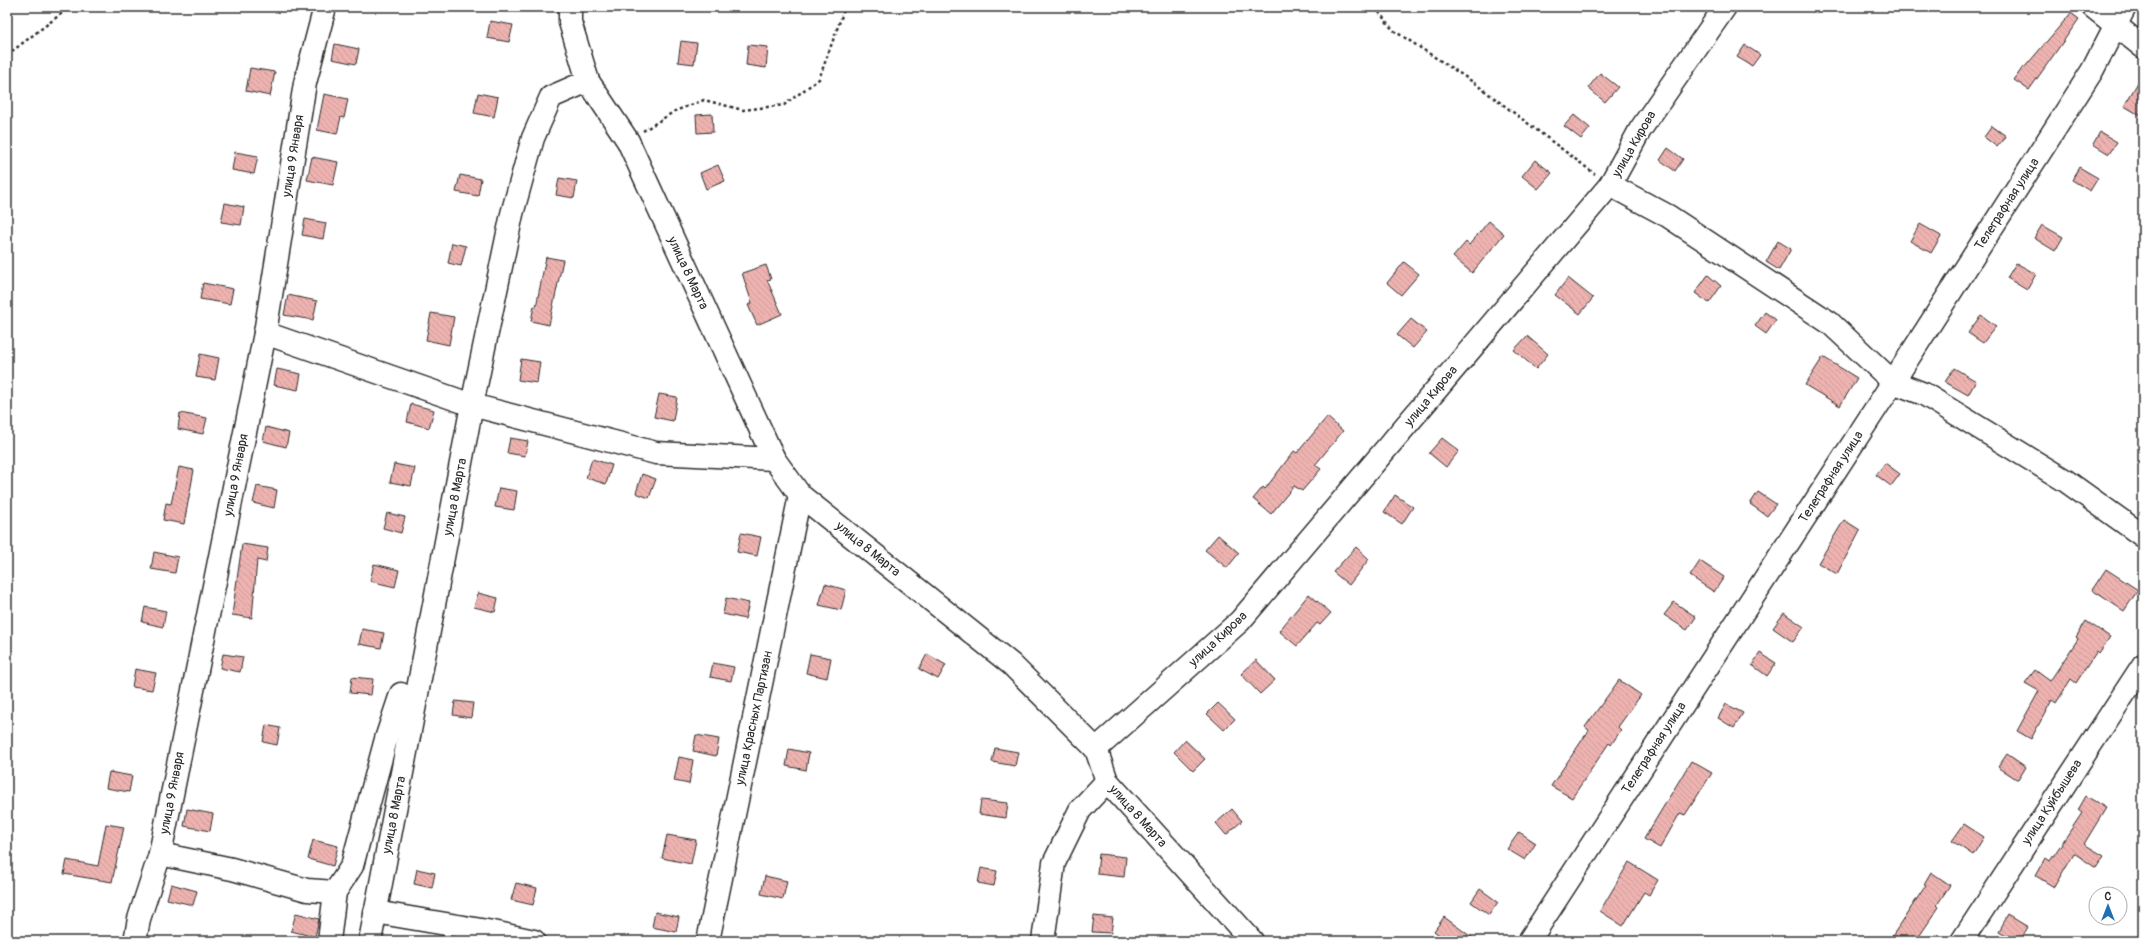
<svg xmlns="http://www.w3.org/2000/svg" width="2150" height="948" font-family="Pangolin,sans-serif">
	<defs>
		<pattern id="building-back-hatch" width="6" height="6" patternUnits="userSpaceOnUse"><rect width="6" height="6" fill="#eeb3b0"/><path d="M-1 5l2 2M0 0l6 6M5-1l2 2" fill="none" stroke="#cc9a98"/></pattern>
	</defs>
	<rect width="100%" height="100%" fill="#fff"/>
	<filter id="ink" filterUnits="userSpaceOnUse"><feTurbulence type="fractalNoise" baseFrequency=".025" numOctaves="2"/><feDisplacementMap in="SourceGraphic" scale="8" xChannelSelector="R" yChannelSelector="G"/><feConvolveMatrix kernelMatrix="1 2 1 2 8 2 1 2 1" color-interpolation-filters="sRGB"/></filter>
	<g filter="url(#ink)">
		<g fill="url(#building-back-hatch)" stroke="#2b2b2b">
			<path d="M2071 13 2079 19 2029 90 2014 80 2023 67 2024 68Z"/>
			<path d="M490 21 513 25 509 42 487 38Z"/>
			<path d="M681 41 697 43 694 64 678 62Z"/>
			<path d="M335 44 359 49 356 64 332 59Z"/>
			<path d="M748 45 768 47 766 68 746 65Z"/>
			<path d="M1745 45 1760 55 1752 66 1737 57Z"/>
			<path d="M250 68 275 72 270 96 246 91Z"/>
			<path d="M1600 73 1618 87 1605 102 1588 88Z"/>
			<path d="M2143 74V117L2124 106Z"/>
			<path d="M478 93 498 97 494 117 474 113Z"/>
			<path d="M324 94 348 99 344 118 341 117 337 134 317 130Z"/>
			<path d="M712 114 713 132 697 133 696 115Z"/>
			<path d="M1574 115 1590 128 1581 139 1564 126Z"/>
			<path d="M1992 126 2006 136 1997 147 1984 137Z"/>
			<path d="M2100 132 2117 142 2109 154 2093 144Z"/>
			<path d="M1668 148 1683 159 1675 171 1660 160Z"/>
			<path d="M235 152 258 156 254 174 232 170Z"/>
			<path d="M312 157 338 162 333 185 307 180Z"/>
			<path d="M1535 160 1552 173 1538 189 1522 176Z"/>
			<path d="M718 165 725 181 706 189 700 173Z"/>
			<path d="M2079 167 2098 178 2090 191 2072 180Z"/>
			<path d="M460 175 481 179 478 196 456 192Z"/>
			<path d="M559 178 577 181 574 198 556 195Z"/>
			<path d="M225 203 244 207 241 225 221 222Z"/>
			<path d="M305 219 326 223 323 239 302 235Z"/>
			<path d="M1489 221 1504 234 1472 273 1453 257 1466 242 1469 245Z"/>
			<path d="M1920 224 1941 236 1931 253 1910 241Z"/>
			<path d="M2042 225 2063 237 2055 251 2034 238Z"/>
			<path d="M1778 241 1791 249 1779 270 1766 262Z"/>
			<path d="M452 243 466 246 461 266 448 263Z"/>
			<path d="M546 257 563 260 549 325 531 321 534 306 536 307Z"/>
			<path d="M1404 262 1419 274 1401 295 1387 283Z"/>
			<path d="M2016 263 2036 274 2027 290 2007 278Z"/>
			<path d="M766 265 771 279 767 280 782 314 757 325 748 305 752 303 742 273Z"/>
			<path d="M1708 275 1721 286 1709 303 1695 293Z"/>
			<path d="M1568 278 1593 298 1580 314 1555 295Z"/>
			<path d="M203 283 233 289 230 304 200 299Z"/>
			<path d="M288 295 317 301 313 320 284 315Z"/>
			<path d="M1765 312 1776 320 1766 334 1755 326Z"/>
			<path d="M431 313 454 317 449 345 426 340Z"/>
			<path d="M1981 315 1996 326 1983 343 1968 333Z"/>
			<path d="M1411 319 1427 332 1413 348 1397 335Z"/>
			<path d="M1527 336 1548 354 1536 369 1514 350Z"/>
			<path d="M200 354 219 358 215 380 196 377Z"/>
			<path d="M1823 357 1857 378 1840 406 1805 385Z"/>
			<path d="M521 359 540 362 537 383 518 380Z"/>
			<path d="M1954 368 1976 381 1968 395 1945 382Z"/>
			<path d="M277 369 301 374 298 390 274 385Z"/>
			<path d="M659 394 677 397 673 421 654 417Z"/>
			<path d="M411 404 434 410 429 428 407 422Z"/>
			<path d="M180 413 207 418 203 434 178 429Z"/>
			<path d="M1327 417 1343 431 1315 465 1321 469 1302 491 1294 486 1271 514 1253 499 1263 487 1265 489 1294 451 1297 453Z"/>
			<path d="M266 427 289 433 286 447 263 441Z"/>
			<path d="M510 438 528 441 525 456 507 453Z"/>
			<path d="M1442 438 1459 451 1446 467 1429 453Z"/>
			<path d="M592 459 612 465 606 484 586 478Z"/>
			<path d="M1885 463 1900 474 1891 486 1876 475Z"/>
			<path d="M394 464 415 468 411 486 390 482Z"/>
			<path d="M179 467 194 470 184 524 163 520 166 503 171 504Z"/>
			<path d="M642 474 656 479 649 498 636 493Z"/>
			<path d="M257 486 277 490 274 508 253 503Z"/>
			<path d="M499 488 517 491 514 510 495 507Z"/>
			<path d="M1758 492 1776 504 1767 516 1750 504Z"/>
			<path d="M1395 495 1413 507 1402 524 1384 512Z"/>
			<path d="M387 513 405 517 401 533 383 528Z"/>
			<path d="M1844 520 1860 530 1837 574 1818 563Z"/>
			<path d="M741 533 761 537 757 556 737 552Z"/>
			<path d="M1218 535 1239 553 1227 568 1205 550Z"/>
			<path d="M242 544 268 548 266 562 257 560 252 618 232 615Z"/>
			<path d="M1356 547 1369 559 1349 585 1333 572Z"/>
			<path d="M154 552 178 557 175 573 151 569Z"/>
			<path d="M1700 561 1724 577 1714 592 1690 576Z"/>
			<path d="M374 564 399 570 395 587 370 581Z"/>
			<path d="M2106 569 2138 590 2124 611 2092 590Z"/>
			<path d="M825 584 846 590 841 610 819 605Z"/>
			<path d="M478 593 498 598 495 612 474 607Z"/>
			<path d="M1309 594 1331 613 1320 625 1317 623 1297 646 1279 631Z"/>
			<path d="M726 598 749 603 745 619 723 614Z"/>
			<path d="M1674 602 1696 617 1687 630 1664 615Z"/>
			<path d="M145 607 166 611 163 627 142 622Z"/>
			<path d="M1784 613 1804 627 1793 642 1773 628Z"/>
			<path d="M2086 621 2110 637 2099 653 2097 651 2076 683 2071 679 2056 703 2052 700 2031 739 2017 731 2039 691 2025 683 2035 670 2050 681 2078 639 2076 637Z"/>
			<path d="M362 629 384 633 381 648 359 644Z"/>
			<path d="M1760 653 1776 663 1767 676 1752 665Z"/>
			<path d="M223 654 243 657 240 672 220 668Z"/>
			<path d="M810 654 831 658 827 678 806 673Z"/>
			<path d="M927 654 946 665 938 679 919 669Z"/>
			<path d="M1256 660 1275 680 1260 694 1241 674Z"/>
			<path d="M713 663 734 667 731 681 710 677Z"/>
			<path d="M135 669 156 673 152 690 132 687Z"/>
			<path d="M352 677 373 679 371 695 350 693Z"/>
			<path d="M1619 680 1641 695 1618 727 1621 730 1611 745 1609 743 1572 798 1551 786 1589 730 1585 727Z"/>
			<path d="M455 701 473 703 471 718 453 715Z"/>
			<path d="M1218 703 1235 719 1224 730 1207 714Z"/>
			<path d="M1726 704 1743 713 1734 728 1718 718Z"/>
			<path d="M266 725 280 728 277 745 263 742Z"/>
			<path d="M696 735 719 739 716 756 693 751Z"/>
			<path d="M1185 740 1205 759 1193 771 1174 752Z"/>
			<path d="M995 748 1018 752 1015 766 992 762Z"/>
			<path d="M789 749 809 753 806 770 786 766Z"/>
			<path d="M2007 754 2026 767 2018 780 1998 767Z"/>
			<path d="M679 757 693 760 689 784 674 781Z"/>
			<path d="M1691 761 1712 773 1685 815 1680 813 1660 848 1644 839Z"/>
			<path d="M109 772 132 776 129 792 106 788Z"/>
			<path d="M2086 796 2106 808 2084 844 2104 856 2096 868 2074 853 2054 887 2036 876 2046 858 2050 861 2082 813 2078 810Z"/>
			<path d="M981 800 1008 803 1006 818 979 814Z"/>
			<path d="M187 809 213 814 210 831 184 826Z"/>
			<path d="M1232 809 1242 821 1226 835 1216 823Z"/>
			<path d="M106 824 124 827 112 882 64 874 67 860 98 866Z"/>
			<path d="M1964 824 1984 837 1973 855 1952 841Z"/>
			<path d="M1519 832 1536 843 1525 860 1507 849Z"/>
			<path d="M667 835 696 840 691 864 662 858Z"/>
			<path d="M313 840 338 846 333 866 308 859Z"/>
			<path d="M1099 854 1126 857 1124 877 1097 874Z"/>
			<path d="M1629 862 1658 880 1649 895 1644 892 1623 926 1600 911Z"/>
			<path d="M981 868 997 871 994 886 978 883Z"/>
			<path d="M417 869 435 873 432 888 414 884Z"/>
			<path d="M1931 872 1950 885 1937 905 1939 907 1916 941H1889L1926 885 1924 884Z"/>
			<path d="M765 876 787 881 783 899 761 894Z"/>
			<path d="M516 883 537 888 533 905 511 900Z"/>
			<path d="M171 884 197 891 193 905 167 899Z"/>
			<path d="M1480 889 1498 902 1489 915 1471 902Z"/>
			<path d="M655 912 679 917 676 932 652 927Z"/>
			<path d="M296 913 319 919 315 937 291 931Z"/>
			<path d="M2008 915 2028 927 2020 941H2016L1999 931Z"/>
			<path d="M1094 916 1113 918 1111 933 1092 932Z"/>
			<path d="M1444 917 1477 941H1447L1434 931Z"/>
		</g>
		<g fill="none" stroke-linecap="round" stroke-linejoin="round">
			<defs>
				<g id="minor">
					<path d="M570 7V22L588 81 628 141 774 459 800 495 1011 664 1096 749 1107 781 1252 941"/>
					<path d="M2093 7 2143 47"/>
					<path d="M1610 185 1668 216 1830 323 1893 382 1924 394 2066 481 2143 536"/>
					<path d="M265 333 472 405 656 453 774 459"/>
					<path d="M1096 749 1240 621 1610 185 1640 130 1725 7"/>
					<path d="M160 854 232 869 307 890 335 892"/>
					<path d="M375 912 493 932 534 941"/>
					<path d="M135 941 139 919 160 854 265 333 305 83 325 7"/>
					<path d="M329 941 335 892 352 866 386 739 401 694"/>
					<path d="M370 941 472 405 512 214 533 138 551 97 588 81"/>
					<path d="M708 941 800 495"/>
					<path d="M1043 941 1054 863 1080 810 1107 781"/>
					<path d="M1529 941 1893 382 2092 71 2125 7"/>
					<path d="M1962 941 2143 665"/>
				</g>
			</defs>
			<use href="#minor" stroke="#2b2b2b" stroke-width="25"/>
			<g stroke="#2b2b2b" stroke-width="2.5" stroke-dasharray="3 3" stroke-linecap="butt">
				<path d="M1375 7 1393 30 1473 82 1595 174"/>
				<path d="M7 55 70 7"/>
				<path d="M643 131 675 111 704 100 743 110 784 105 819 79 845 7"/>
			</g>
			<use href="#minor" stroke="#fff" stroke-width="22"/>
		</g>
	</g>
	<g text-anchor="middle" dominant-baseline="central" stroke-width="3.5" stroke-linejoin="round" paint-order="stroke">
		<g font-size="13" fill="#2b2b2b" stroke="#fff">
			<text transform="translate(1634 144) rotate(-60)">улица Кирова</text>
			<text transform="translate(293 156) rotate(-81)">улица 9 Января</text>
			<text transform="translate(2007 204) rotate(-57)">Телеграфная улица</text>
			<text transform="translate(688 273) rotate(65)">улица 8 Марта</text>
			<text transform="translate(1431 396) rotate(-50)">улица Кирова</text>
			<text transform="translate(236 475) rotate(-79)">улица 9 Января</text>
			<text transform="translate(1831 477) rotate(-57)">Телеграфная улица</text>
			<text transform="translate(455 497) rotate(-79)">улица 8 Марта</text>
			<text transform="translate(868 549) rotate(39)">улица 8 Марта</text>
			<text transform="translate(1218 639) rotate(-43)">улица Кирова</text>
			<text transform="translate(754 718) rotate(-78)">улица Красных Партизан</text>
			<text transform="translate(1654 748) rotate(-57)">Телеграфная улица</text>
			<text transform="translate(172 793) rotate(-79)">улица 9 Января</text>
			<text transform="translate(2052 802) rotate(-57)">улица Куйбышева</text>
			<text transform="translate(394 815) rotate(-79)">улица 8 Марта</text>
			<text transform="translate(1138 816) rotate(48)">улица 8 Марта</text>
		</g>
	</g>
	<rect width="2150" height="948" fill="none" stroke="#fff" stroke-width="24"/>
	<rect x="12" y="12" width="2126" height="924" fill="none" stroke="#2b2b2b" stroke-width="1.5" filter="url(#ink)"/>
	<g transform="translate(2108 906)"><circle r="19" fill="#ffffff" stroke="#aaaaaa"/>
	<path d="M0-3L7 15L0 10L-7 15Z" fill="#1f6fb2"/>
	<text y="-6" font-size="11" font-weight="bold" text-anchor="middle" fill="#2b2b2b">С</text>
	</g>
</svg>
